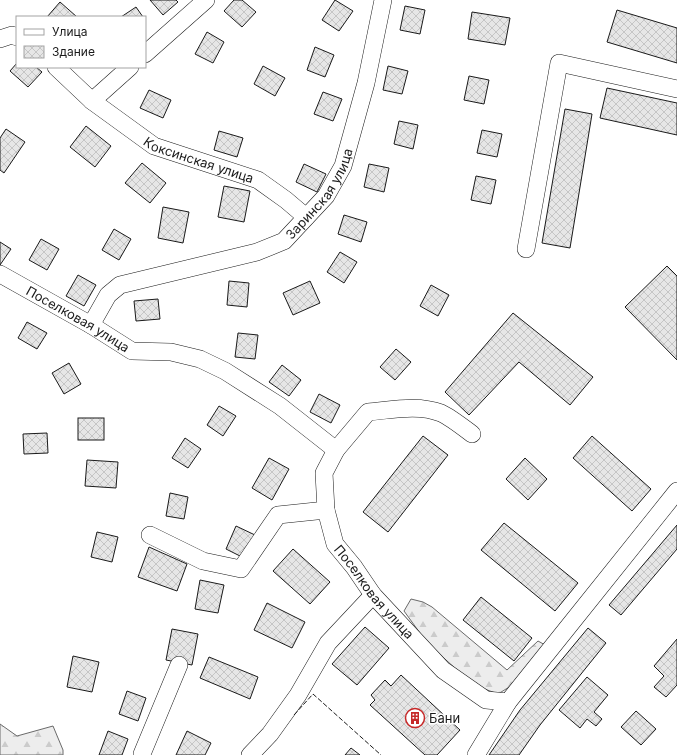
<svg xmlns="http://www.w3.org/2000/svg" width="677" height="755" font-family="Inter,sans-serif">
	<defs>
		<pattern id="forest-firs" width="22" height="20" patternUnits="userSpaceOnUse"><rect width="22" height="20" fill="#ededed"/><path d="M5 1l3.5 6h-7zM16 11l3.5 6h-7z" fill="#cbcbcb"/></pattern>
		<pattern id="building-cross-hatch" width="8" height="8" patternUnits="userSpaceOnUse"><rect width="8" height="8" fill="#e6e6e6"/><path d="M0 0l8 8M0 8l8-8" fill="none" stroke="#c5c5c5"/></pattern>
	</defs>
	<rect width="100%" height="100%" fill="#fff"/>
	<g fill="url(#forest-firs)" stroke="#6a6a6a">
		<path d="M411 599 423 602 432 607 507 670 538 641 547 646 522 679 498 694 482 688 464 676 428 644 404 611Z"/>
		<path d="M0 724 17 736 53 726 63 750V755H0Z"/>
	</g>
	<g fill="url(#building-cross-hatch)" stroke="#1a1a1a">
		<path d="M150 0H176L178 2 163 15Z"/>
		<path d="M234 0H242L256 12 242 27 224 11Z"/>
		<path d="M335 0 353 11 339 31 322 20Z"/>
		<path d="M60 2 77 17H47Z"/>
		<path d="M405 6 425 10 420 34 400 30Z"/>
		<path d="M136 7 143 17H121Z"/>
		<path d="M617 10 677 28V63L607 42Z"/>
		<path d="M472 12 510 18 505 45 468 39Z"/>
		<path d="M207 32 224 42 213 63 195 54Z"/>
		<path d="M315 47 334 55 325 77 307 70Z"/>
		<path d="M17 63V67H36L42 72 28 87 10 71Z"/>
		<path d="M263 66 285 78 275 96 254 84Z"/>
		<path d="M388 66 408 71 402 94 383 90Z"/>
		<path d="M469 76 489 80 484 104 464 100Z"/>
		<path d="M607 88 677 103V135L600 118Z"/>
		<path d="M149 90 171 100 163 118 140 108Z"/>
		<path d="M323 92 342 99 333 121 314 114Z"/>
		<path d="M565 109 592 114 570 248 542 243Z"/>
		<path d="M399 121 418 125 413 149 394 144Z"/>
		<path d="M86 126 111 146 95 167 70 147Z"/>
		<path d="M6 129 25 142 4 173 0 170V138Z"/>
		<path d="M482 130 502 134 497 157 477 153Z"/>
		<path d="M219 131 243 138 237 157 214 150Z"/>
		<path d="M142 163 166 183 150 203 125 183Z"/>
		<path d="M304 164 326 174 317 192 296 182Z"/>
		<path d="M369 164 389 168 384 192 364 187Z"/>
		<path d="M476 176 496 180 491 204 471 200Z"/>
		<path d="M224 186 250 191 244 222 218 217Z"/>
		<path d="M163 207 189 212 183 243 158 238Z"/>
		<path d="M344 215 367 222 361 242 338 234Z"/>
		<path d="M114 229 131 239 119 260 102 250Z"/>
		<path d="M41 239 59 249 47 270 29 260Z"/>
		<path d="M0 242 11 249 0 265Z"/>
		<path d="M340 252 357 262 344 283 327 272Z"/>
		<path d="M667 266 677 276V360L625 307Z"/>
		<path d="M78 275 96 285 84 306 66 296Z"/>
		<path d="M229 281 249 283 247 307 227 305Z"/>
		<path d="M310 281 320 303 293 315 283 293Z"/>
		<path d="M431 285 449 295 438 316 420 306Z"/>
		<path d="M158 299 160 319 136 321 134 301Z"/>
		<path d="M513 313 593 377 570 405 519 362 469 415 445 392Z"/>
		<path d="M27 322 47 333 37 349 18 338Z"/>
		<path d="M238 333 258 335 255 359 235 357Z"/>
		<path d="M396 349 411 362 395 380 380 367Z"/>
		<path d="M69 363 81 384 64 394 52 373Z"/>
		<path d="M282 365 301 380 289 396 269 382Z"/>
		<path d="M319 394 340 405 331 423 310 412Z"/>
		<path d="M219 406 236 416 223 436 207 425Z"/>
		<rect x="78" y="418" width="26" height="22"/>
		<path d="M47 433 48 453 24 454 23 434Z"/>
		<path d="M423 436 448 455 388 532 363 512Z"/>
		<path d="M592 436 651 489 632 511 573 458Z"/>
		<path d="M185 438 201 449 188 468 172 458Z"/>
		<path d="M269 458 289 469 272 500 252 488Z"/>
		<path d="M525 458 547 479 528 500 506 479Z"/>
		<path d="M87 460 118 462 116 488 85 486Z"/>
		<path d="M170 493 188 497 184 519 166 516Z"/>
		<path d="M504 523 578 583 555 611 481 550Z"/>
		<path d="M677 525V549L621 615 609 605Z"/>
		<path d="M236 526 255 535 244 558 226 549Z"/>
		<path d="M97 532 118 537 112 562 91 557Z"/>
		<path d="M149 547 187 564 177 591 138 577Z"/>
		<path d="M293 549 330 582 310 604 273 571Z"/>
		<path d="M200 580 224 585 218 613 195 609Z"/>
		<path d="M481 597 532 638 514 661 463 620Z"/>
		<path d="M267 603 305 622 292 648 254 630Z"/>
		<path d="M365 627 389 648 357 685 332 664Z"/>
		<path d="M588 628 606 643 540 725 519 755H489L520 710Z"/>
		<path d="M172 629 198 634 192 665 166 660Z"/>
		<path d="M677 639V685L666 697 654 687 664 676 654 666Z"/>
		<path d="M73 656 99 662 92 692 67 687Z"/>
		<path d="M209 657 258 677 250 699 200 678Z"/>
		<path d="M401 675 460 730 437 755H425L370 705 375 700 371 695 385 680 391 686Z"/>
		<path d="M587 677 608 695 594 712 602 719 596 726 587 719 580 728 559 710Z"/>
		<path d="M127 691 146 698 138 721 119 714Z"/>
		<path d="M636 711 656 729 641 745 621 727Z"/>
		<path d="M108 731 128 739 122 755H99Z"/>
		<path d="M187 731 211 743 205 755H176Z"/>
		<path d="M351 748 360 755H345Z"/>
	</g>
	<g fill="none" stroke-linecap="round" stroke-linejoin="round">
		<defs>
			<g id="minor">
				<path d="M0 39 12 35 17 37"/>
				<path d="M145 54 206 0"/>
				<path id="s1" d="M56 67 92 101 154 146 258 180 286 200 306 217"/>
				<path d="M92 101 130 67"/>
				<path d="M526 249 559 63 677 89"/>
				<path id="s2" d="M0 274 91 325 132 351 171 352 200 359 225 371 280 406 336 450"/>
				<path id="s3" d="M91 325 108 295 120 285 257 252 284 241 326 196 343 166 366 83 383 0"/>
				<path id="s4" d="M472 434C464 428 450 417 441 413 418 404 392 410 368 412L336 450 324 473 326 510 335 544 354 567 373 595 443 670 486 700 508 702 677 491"/>
				<path d="M150 535 203 561 241 569 278 515 326 510"/>
				<path d="M142 755V754L179 665"/>
				<path d="M250 755 270 734 298 695 328 643 373 595"/>
				<path d="M476 755 508 702"/>
			</g>
		</defs>
		<use href="#minor" stroke="#1a1a1a" stroke-width="18"/>
		<use href="#minor" stroke="#fff" stroke-width="17"/>
		<path stroke="#1a1a1a" stroke-width="1" stroke-dasharray="5 2" stroke-linecap="butt" d="M294 715 313 694 381 755"/>
	</g>
	<defs>
		<symbol id="building-ring" viewBox="-11 -11 22 22"><circle r="9.5" fill="#fff" stroke="#c62828" stroke-width="1.5"/><path d="M-4-6H4V6H1V3H-1V6H-4ZM-2.5-4.3h1.7v1.8h-1.7ZM.8-4.3h1.7v1.8H.8ZM-2.5-1h1.7V.8h-1.7ZM.8-1h1.7V.8H.8Z" fill="#c62828"/></symbol>
	</defs>
	<g fill-rule="evenodd">
		<use href="#building-ring" x="404" y="707" width="22" height="22"/>
	</g>
	<g text-anchor="middle" dominant-baseline="central" stroke-width="3" stroke-linejoin="round" paint-order="stroke">
		<g font-size="13" fill="#1a1a1a" stroke="#fff">
			<text stroke="none"><textPath href="#s1" startOffset="173">Коксинская улица</textPath></text>
			<text stroke="none"><textPath href="#s3" startOffset="280">Заринская улица</textPath></text>
			<text stroke="none"><textPath href="#s2" startOffset="90">Поселковая улица</textPath></text>
			<text stroke="none"><textPath href="#s4" startOffset="321">Поселковая улица</textPath></text>
		</g>
		<g font-size="13" fill="#1a1a1a" stroke="#fff" text-anchor="start">
			<text x="429" y="718">Бани</text>
		</g>
	</g>
	<rect x="16" y="16" width="130" height="52" fill="#ffffff" stroke="#a3a3a3"/>
	<rect x="24" y="29" width="20" height="6" fill="#ffffff" stroke="#a3a3a3"/>
	<text x="52" y="36" font-size="12" fill="#1a1a1a">Улица</text>
	<rect x="24" y="46" width="20" height="12" fill="url(#building-cross-hatch)" stroke="#a3a3a3"/>
	<text x="52" y="56" font-size="12" fill="#1a1a1a">Здание</text>
</svg>
